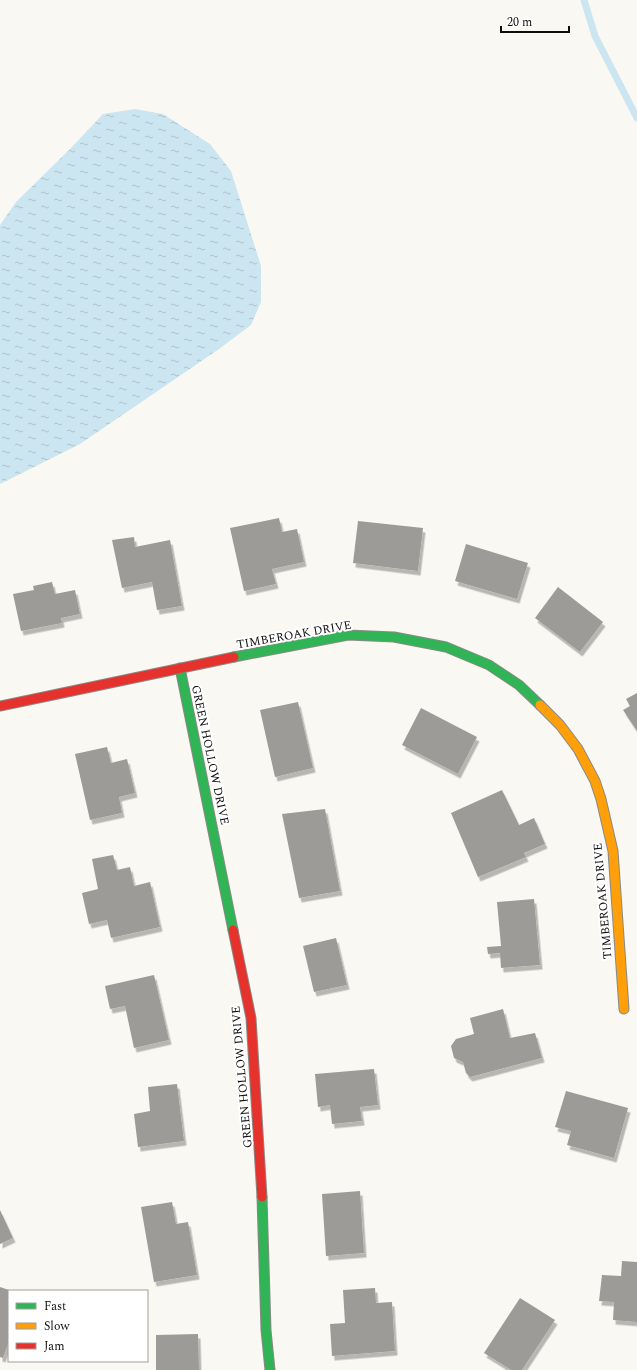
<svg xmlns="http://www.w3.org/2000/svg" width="637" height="1370" font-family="Spectral,serif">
	<defs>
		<pattern id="water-ripples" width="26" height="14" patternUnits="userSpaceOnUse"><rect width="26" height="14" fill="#cbe5f1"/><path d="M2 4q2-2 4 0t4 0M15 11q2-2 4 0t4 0" fill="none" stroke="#adc3cd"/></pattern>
		<filter id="shadow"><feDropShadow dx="2.5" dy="4.5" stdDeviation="0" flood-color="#0004"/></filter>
	</defs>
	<rect width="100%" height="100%" fill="#faf8f2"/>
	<path fill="url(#water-ripples)" d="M135 109 163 114 210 144 231 171 261 266V302L251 325 219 349 80 444 0 484V225L16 202 73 146 103 114Z"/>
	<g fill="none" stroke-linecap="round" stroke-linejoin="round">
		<path stroke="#cbe5f1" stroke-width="7" d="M584 0 595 36 637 118"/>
	</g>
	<g fill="#9d9b97" filter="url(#shadow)">
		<path d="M279 518 282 532 297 529 304 562 272 569 276 584 244 591 230 528Z"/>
		<path d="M358 521 423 528 418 571 353 563Z"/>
		<path d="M134 537 135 547 170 540 182 606 157 610 152 582 122 588 112 540Z"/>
		<path d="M466 544 528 563 517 599 455 581Z"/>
		<path d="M52 582 55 594 75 590 80 614 61 618 62 623 21 631 13 594 34 590 33 586Z"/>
		<path d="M558 587 603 622 580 652 535 618Z"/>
		<path d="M637 693V731L623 710 630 706 626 699Z"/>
		<path d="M298 702 313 768 275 777 260 710Z"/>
		<path d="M421 708 477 737 458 774 402 745Z"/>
		<path d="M107 747 111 763 127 759 135 793 119 797 122 813 90 820 75 754Z"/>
		<path d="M502 790 519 825 534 818 545 844 524 853 526 857 478 877 451 813Z"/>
		<path d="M325 809 340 891 299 898 282 814Z"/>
		<path d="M113 855 117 870 130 867 134 886 150 882 160 927 111 938 107 920 89 924 82 893 98 889 92 859Z"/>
		<path d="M534 899 540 965 501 968 500 953 488 954 487 947 501 946 497 902Z"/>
		<path d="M336 938 347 985 314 992 303 946Z"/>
		<path d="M154 975 169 1040 134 1048 125 1006 110 1009 105 986Z"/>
		<path d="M503 1009 510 1038 535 1033 542 1058 470 1077 466 1073 463 1062 454 1058 451 1046 456 1039 474 1034 470 1018Z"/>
		<path d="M374 1069 378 1105 360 1107 362 1121 332 1124 330 1105 318 1107 315 1074Z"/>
		<path d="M177 1084 184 1141 138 1147 134 1114 150 1111 148 1087Z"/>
		<path d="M566 1091 628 1108 614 1158 567 1145 571 1131 555 1127Z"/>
		<path d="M360 1191 364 1253 326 1256 322 1194Z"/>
		<path d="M172 1202 176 1224 188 1222 197 1275 154 1282 141 1207Z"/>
		<path d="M0 1210 13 1238 0 1244Z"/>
		<path d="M622 1261 637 1262V1322L613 1320 614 1302 599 1301 602 1275 621 1276Z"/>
		<path d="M0 1287 9 1290V1341L3 1358 0 1357Z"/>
		<path d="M375 1288 376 1303 392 1302 395 1351 332 1356 330 1324 345 1323 343 1290Z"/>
		<path d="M520 1298 555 1320 522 1370H511L484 1353Z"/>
		<path d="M198 1334 199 1370H156V1335Z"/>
	</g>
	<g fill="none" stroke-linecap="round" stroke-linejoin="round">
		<defs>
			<g id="fast">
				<path d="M234 657 348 635 394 637 446 647 489 665 519 685 540 705"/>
				<path d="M180 668 233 930"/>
				<path d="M262 1197 266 1330 270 1370"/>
			</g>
			<path id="slow" d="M540 705 560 725 578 749 595 781 601 799 613 851 624 1009"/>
			<g id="jam">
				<path d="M0 706 234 657"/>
				<path d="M233 930 251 1018 262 1197"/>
			</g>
		</defs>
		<use href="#fast" stroke="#8a8987" stroke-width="11"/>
		<use href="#slow" stroke="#8a8987" stroke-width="11"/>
		<use href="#jam" stroke="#8a8987" stroke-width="11"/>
		<use href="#fast" stroke="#30b455" stroke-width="9"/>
		<use href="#slow" stroke="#ff9f0a" stroke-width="9"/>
		<use href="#jam" stroke="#e5322d" stroke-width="9"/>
	</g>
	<g text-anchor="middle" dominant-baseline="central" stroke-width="4" stroke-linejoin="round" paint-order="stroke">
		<g font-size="12" fill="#0d0d0d" stroke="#fff">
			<text transform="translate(294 635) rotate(-10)">TIMBEROAK DRIVE</text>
			<text transform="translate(210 755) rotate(78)">GREEN HOLLOW DRIVE</text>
			<text transform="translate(603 901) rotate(-95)">TIMBEROAK DRIVE</text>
			<text transform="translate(242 1077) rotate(-95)">GREEN HOLLOW DRIVE</text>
		</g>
	</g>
	<rect x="8" y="1290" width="140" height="72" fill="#ffffff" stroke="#9e9e9e"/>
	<rect x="16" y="1303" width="20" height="6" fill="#30b455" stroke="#9e9e9e"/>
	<text x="44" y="1310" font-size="12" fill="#0d0d0d">Fast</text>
	<rect x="16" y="1323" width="20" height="6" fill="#ff9f0a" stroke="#9e9e9e"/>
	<text x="44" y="1330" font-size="12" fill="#0d0d0d">Slow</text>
	<rect x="16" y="1343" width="20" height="6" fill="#e5322d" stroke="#9e9e9e"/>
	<text x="44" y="1350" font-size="12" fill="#0d0d0d">Jam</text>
	<path d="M501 26v6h68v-6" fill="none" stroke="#0d0d0d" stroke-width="2"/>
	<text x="507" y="26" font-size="12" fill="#0d0d0d" stroke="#ffffff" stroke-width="3" paint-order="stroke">20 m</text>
</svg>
